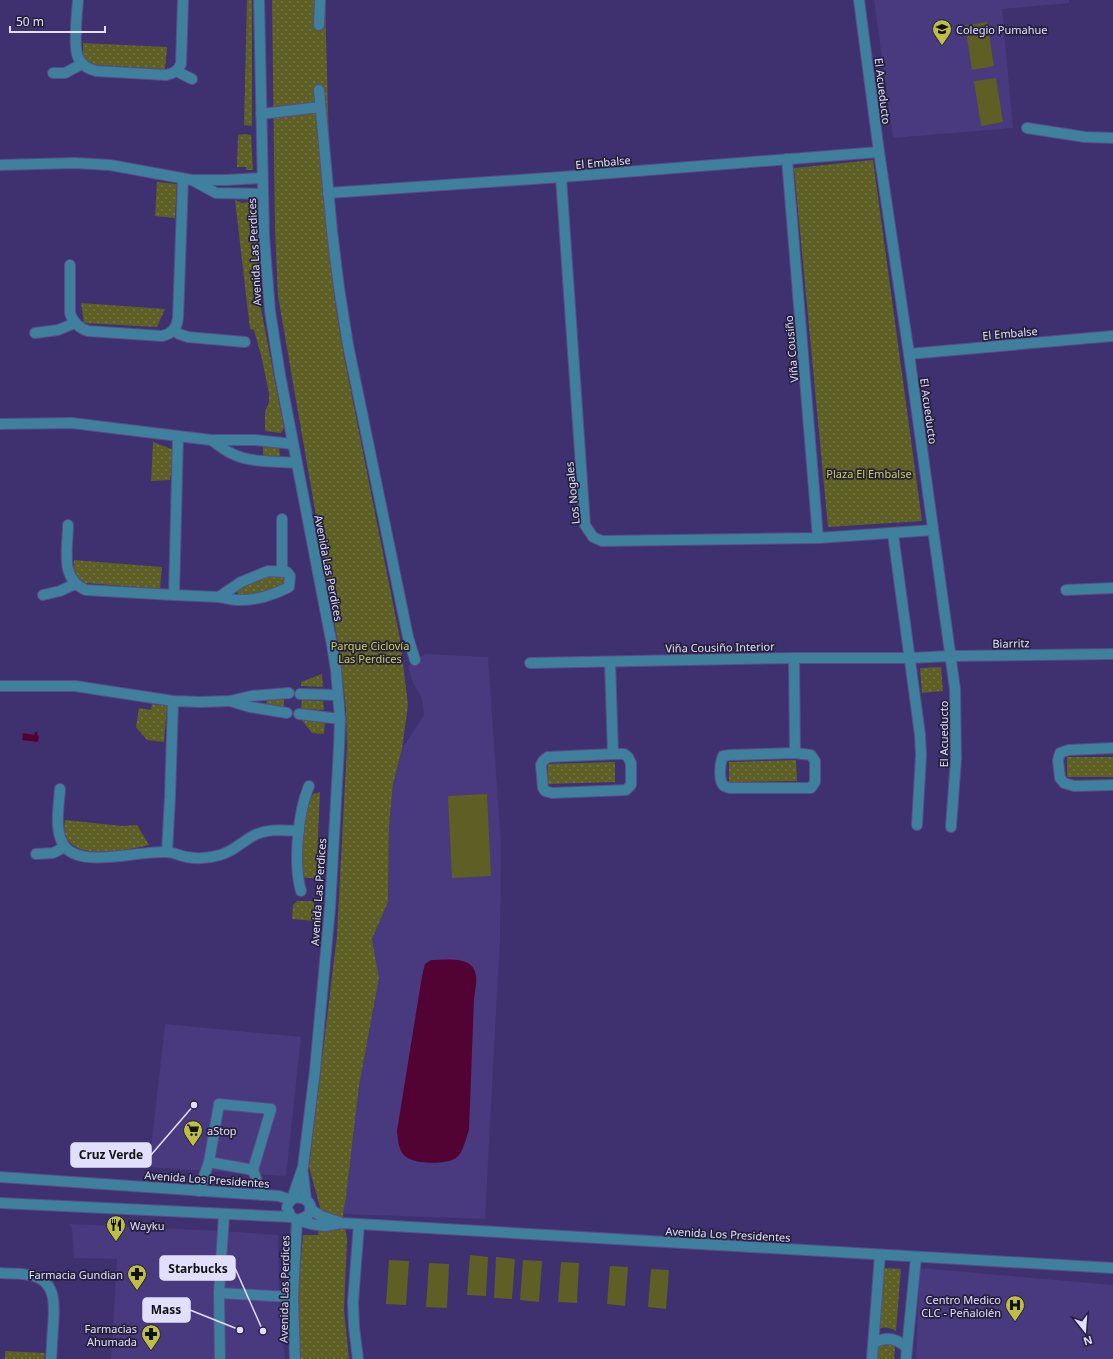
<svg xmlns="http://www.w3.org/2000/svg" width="1113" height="1359" font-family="'Noto Sans',sans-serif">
	<defs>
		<pattern id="green-dots" width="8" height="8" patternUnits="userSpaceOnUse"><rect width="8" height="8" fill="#5d5f25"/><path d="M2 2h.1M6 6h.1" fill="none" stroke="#747646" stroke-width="1.8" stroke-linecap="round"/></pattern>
	</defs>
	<rect width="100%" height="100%" fill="#3f316f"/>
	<g fill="#49397e">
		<path d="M874 0H1069V3L1002 9 1013 128 893 138Z"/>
		<path d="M425 654 488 657 501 844 500 938 485 1219 343 1214 346 1197 359 1086 379 978 372 939 388 902 389 826 393 784 402 749 424 715 422 698 413 683 408 666Z"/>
		<path d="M165 1024 301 1037 286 1176 149 1167Z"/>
		<path d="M69 1224 223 1231 278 1235 279 1304 285 1359H111L117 1259 74 1258 72 1229Z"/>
		<path d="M920 1268 1113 1285V1359H916Z"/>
	</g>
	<g fill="url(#green-dots)">
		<path d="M247 0H252V126L244 125Z"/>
		<path d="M272 0H325L333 289 342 346 400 639 408 705 402 749 393 784 389 826 388 902 372 939 379 978 359 1086 346 1197 343 1214 347 1239 344 1310 349 1359H301L297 1309 303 1235H318L320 1207 309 1167 337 935 347 746 346 709 339 649 278 296 275 230Z"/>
		<path d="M83 43 167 47 165 69 93 65 83 58Z"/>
		<path d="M244 134 251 135 253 170H246V167H237L238 135Z"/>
		<path d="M873 160 922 521 828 527 794 168Z"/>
		<path d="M157 182 177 184 175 218 155 216Z"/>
		<path d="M235 200 242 203 255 201 261 309 284 428 281 433 265 431V412L269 402V393L261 355 254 330 250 329Z"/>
		<path d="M81 303 165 309 157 327 84 323Z"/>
		<path d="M153 442 174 450 170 480 151 481Z"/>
		<path d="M263 447 279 448 280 457 263 459Z"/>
		<path d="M74 560 162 567 160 589 85 583C75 578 73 571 74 560Z"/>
		<path d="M281 574 286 579 285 585 261 594 239 596 236 590 255 578Z"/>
		<path d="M941 667 943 691 922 693 920 668Z"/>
		<path d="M322 674 323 687 301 686V682Z"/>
		<path d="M284 699V709L266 705 267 700Z"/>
		<path d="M302 700 323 701 324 710 301 709Z"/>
		<path d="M152 704 167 706 164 742 147 740 136 727 139 708 151 710Z"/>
		<path d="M301 719 325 721 324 734 312 733Z"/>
		<rect x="1067" y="757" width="46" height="20"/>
		<path d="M796 760 797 781 729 782V762Z"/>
		<path d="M615 762V782L548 784V764Z"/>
		<path d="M320 792 316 878H307L301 876 302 833 308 799 314 794Z"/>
		<path d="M65 820 122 826 137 825 149 845C124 851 57 865 65 820Z"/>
		<path d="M297 901H314L315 921 292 919 293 905Z"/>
		<path d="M883 1268 901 1269 896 1331C890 1328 886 1326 879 1329Z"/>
		<path d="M881 1341 893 1342 895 1347 894 1359H876L877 1347Z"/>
		<path d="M5 1351 45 1353 44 1359H5Z"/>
	</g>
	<g fill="#5d5f25">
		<path d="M987 22 994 66 972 70 965 25Z"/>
		<path d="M996 78 1003 122 981 126 974 81Z"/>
		<path d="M487 794 491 876 452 878 448 796Z"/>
		<path d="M470 1255 488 1257 486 1296 467 1295Z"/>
		<path d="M496 1257 515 1259 512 1299 494 1298Z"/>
		<path d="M389 1260 409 1261 406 1305 386 1304Z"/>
		<path d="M523 1260 542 1261 539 1302 520 1300Z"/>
		<path d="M561 1262 579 1263 577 1303 558 1302Z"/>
		<path d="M429 1263 449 1264 447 1308 426 1307Z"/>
		<path d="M610 1266 628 1267 625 1306 607 1304Z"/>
		<path d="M651 1269 669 1270 666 1309 648 1307Z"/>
	</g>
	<g fill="#530234">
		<path d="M35 732H38L37 735 39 736 38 742 22 740 23 733 34 735Z"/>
		<path d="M431 960C446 960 474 955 476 976 477 983 475 991 474 998L469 1130C466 1138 463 1153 456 1158 446 1165 411 1165 403 1154 398 1148 398 1138 397 1131L422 976 425 964Z"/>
	</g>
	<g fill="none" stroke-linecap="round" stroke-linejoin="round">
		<defs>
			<g id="minor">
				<path d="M259 0 264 236 270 311 280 375 332 645 336 670 340 719 339 748 330 908 315 1070 303 1167 292 1199 288 1204 287 1208 291 1217 297 1220C300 1219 304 1218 307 1216 317 1208 306 1193 292 1199"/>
				<path d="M859 0 879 152 909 354 955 689 956 759 951 827"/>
				<path d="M78 1C77 11 76 20 76 30 75 49 74 65 96 71L166 75C173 74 178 71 181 64L183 0"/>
				<path d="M319 25 320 0"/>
				<path d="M176 71 192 79"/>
				<path d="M53 73H65L82 64"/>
				<path d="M319 90 332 231 339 288 348 345 408 637 415 660"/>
				<path d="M261 114 320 107"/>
				<path d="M1027 128 1085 137 1113 138"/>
				<path d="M787 159 818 538"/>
				<path d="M0 165 75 163 110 165 192 180H227L262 178"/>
				<path d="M561 177 585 525 593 537 602 541 818 538 933 530"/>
				<path d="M194 181 216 193 263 194"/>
				<path d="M328 193 561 177 879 152"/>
				<path d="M70 265V313C73 323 79 328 88 331L162 336C172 334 177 328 178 318L183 179"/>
				<path d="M174 330 179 334 188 337 245 342"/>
				<path d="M35 333 58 330 75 323"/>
				<path d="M909 354 1113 336"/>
				<path d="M0 424 72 423 211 440H255L293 444"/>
				<path d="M211 440C219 445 226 452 235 455 253 463 277 461 297 463"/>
				<path d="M68 525C68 548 59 579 86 590L174 595 219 597 241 582 268 571 287 572 290 576 289 587C274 595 254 601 237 600 231 600 225 598 219 597"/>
				<path d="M893 534 920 735 921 755 917 825"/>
				<path d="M282 571V519"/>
				<path d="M1066 590 1113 588"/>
				<path d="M43 595 60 591 75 584"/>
				<path d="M174 595 178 436"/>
				<path d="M794 658 795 753"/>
				<path d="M610 662 613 754"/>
				<path d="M530 663 794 658H910L951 656 1113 654"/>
				<path d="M0 686H75L173 701 200 702 230 701 251 696 289 693"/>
				<path d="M300 694 338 695"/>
				<path d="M230 701 250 707 287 713"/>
				<path d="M299 714 340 719"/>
				<path d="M1113 748 1069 750 1060 753 1058 760 1060 778 1064 783 1074 786 1113 785"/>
				<path d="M795 753 811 755 815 761V782L811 788H730C730 788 724 786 724 786 718 781 720 762 723 756L730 755Z"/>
				<path d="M613 754H624L628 757 631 763V785L626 790 552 793 545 791 543 788 541 765 543 761 548 757Z"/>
				<path d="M60 789C59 806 53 834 66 848 84 868 142 850 166 852 173 852 180 856 187 857 197 859 210 858 220 855 232 852 241 843 251 837 266 828 283 830 299 831"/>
				<path d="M167 852 170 797 173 701"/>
				<path d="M36 854 53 853 65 847"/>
				<path d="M301 891C293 864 298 812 309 786"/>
				<path d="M209 1162 219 1104 271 1109 253 1170 262 1195"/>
				<path d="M303 1173 306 1200"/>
				<path d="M0 1177 279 1196 291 1200"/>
				<path d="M199 1191 209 1162 253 1170"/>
				<path d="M0 1203 291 1217"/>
				<path d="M310 1209 321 1216 339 1222"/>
				<path d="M224 1215 219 1293 293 1297"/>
				<path d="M0 1273C11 1274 24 1273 34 1276 58 1283 54 1309 53 1328 52 1338 52 1349 51 1359"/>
				<path d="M219 1293 220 1359"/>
				<path d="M874 1343C886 1336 897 1338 907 1348"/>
				<path d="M295 1359 293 1297 297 1220 311 1224 325 1226 341 1223 359 1224 1113 1268"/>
				<path d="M358 1359 354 1327 353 1302 359 1224"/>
				<path d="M872 1359 880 1255"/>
				<path d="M906 1359 916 1257"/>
			</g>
		</defs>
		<use href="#minor" stroke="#594d86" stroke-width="12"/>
		<use href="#minor" stroke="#3f809e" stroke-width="10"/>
	</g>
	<defs>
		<symbol id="school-pin" viewBox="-11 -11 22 30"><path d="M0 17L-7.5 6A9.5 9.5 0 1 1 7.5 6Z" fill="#bdbf43" stroke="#25203c"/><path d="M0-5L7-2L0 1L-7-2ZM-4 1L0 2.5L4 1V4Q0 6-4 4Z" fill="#111"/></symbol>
		<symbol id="supermarket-pin" viewBox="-11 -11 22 30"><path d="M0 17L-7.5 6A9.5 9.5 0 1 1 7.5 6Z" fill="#bdbf43" stroke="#25203c"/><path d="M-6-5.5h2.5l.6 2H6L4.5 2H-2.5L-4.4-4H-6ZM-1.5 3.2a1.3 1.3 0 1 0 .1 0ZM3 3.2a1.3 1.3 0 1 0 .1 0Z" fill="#111"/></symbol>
		<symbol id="restaurant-pin" viewBox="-11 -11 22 30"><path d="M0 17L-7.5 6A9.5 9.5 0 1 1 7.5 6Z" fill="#bdbf43" stroke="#25203c"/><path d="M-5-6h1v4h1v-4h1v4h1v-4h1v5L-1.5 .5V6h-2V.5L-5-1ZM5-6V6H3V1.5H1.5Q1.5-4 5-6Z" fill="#111"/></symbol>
		<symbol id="pharmacy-pin" viewBox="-11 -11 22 30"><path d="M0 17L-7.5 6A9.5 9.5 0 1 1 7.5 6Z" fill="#bdbf43" stroke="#25203c"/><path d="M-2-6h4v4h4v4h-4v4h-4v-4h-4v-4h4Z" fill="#111"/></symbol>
		<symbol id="hospital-pin" viewBox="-11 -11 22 30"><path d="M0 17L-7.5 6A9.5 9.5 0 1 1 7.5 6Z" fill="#bdbf43" stroke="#25203c"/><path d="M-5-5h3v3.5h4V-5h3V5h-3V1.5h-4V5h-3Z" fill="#111"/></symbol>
	</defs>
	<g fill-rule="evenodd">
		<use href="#school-pin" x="931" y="18" width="22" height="30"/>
		<use href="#supermarket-pin" x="182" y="1119" width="22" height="30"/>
		<use href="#restaurant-pin" x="105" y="1214" width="22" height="30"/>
		<use href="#pharmacy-pin" x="126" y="1263" width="22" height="30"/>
		<use href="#hospital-pin" x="1004" y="1294" width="22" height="30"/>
		<use href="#pharmacy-pin" x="140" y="1323" width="22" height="30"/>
	</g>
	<g text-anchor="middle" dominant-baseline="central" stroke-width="3.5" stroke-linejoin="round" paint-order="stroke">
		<g font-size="11" fill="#e2dffd" stroke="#25203c" text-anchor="start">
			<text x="956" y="29">Colegio Pumahue</text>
			<text x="207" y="1130">aStop</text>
			<text x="130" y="1225">Wayku</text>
			<text x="123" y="1274" text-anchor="end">Farmacia Gundian</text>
			<text x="1001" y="1299" text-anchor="end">Centro Medico<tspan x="1001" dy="13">CLC - Peñalolén</tspan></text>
			<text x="137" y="1328" text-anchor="end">Farmacias<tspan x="137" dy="13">Ahumada</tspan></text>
		</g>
		<g font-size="11" fill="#e2dffd" stroke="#25203c">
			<text transform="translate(883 91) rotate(83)">El Acueducto</text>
			<text transform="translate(603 162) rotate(-5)">El Embalse</text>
			<text transform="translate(254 252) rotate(-93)">Avenida Las Perdices</text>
			<text transform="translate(1010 333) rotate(-5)">El Embalse</text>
			<text transform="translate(791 349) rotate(-95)">Viña Cousiño</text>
			<text transform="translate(929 411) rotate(82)">El Acueducto</text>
			<text transform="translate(572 493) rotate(-96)">Los Nogales</text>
			<text transform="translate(329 568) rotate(79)">Avenida Las Perdices</text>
			<text transform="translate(1011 643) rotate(-1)">Biarritz</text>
			<text transform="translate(720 647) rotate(-1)">Viña Cousiño Interior</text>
			<text transform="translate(943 734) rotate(-90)">El Acueducto</text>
			<text transform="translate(318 892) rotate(-86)">Avenida Las Perdices</text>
			<text transform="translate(207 1179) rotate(4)">Avenida Los Presidentes</text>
			<text transform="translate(728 1234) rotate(3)">Avenida Los Presidentes</text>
			<text transform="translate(284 1289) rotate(-89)">Avenida Las Perdices</text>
		</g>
		<g font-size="11" fill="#ced150" stroke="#25203c">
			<text x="869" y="473">Plaza El Embalse</text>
			<text x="370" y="645">Parque Ciclovía<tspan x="370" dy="13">Las Perdices</tspan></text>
		</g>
	</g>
	<path fill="none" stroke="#e2dffd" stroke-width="1.5" d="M194 1105L151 1155M263 1331L235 1268M240 1330L190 1310"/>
	<g fill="#e2dffd" stroke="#25203c" stroke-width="1.5">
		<circle cx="194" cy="1105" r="4"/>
		<circle cx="263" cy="1331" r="4"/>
		<circle cx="240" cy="1330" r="4"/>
	</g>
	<g fill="#e2dffd" stroke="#e2dffd" stroke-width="1.5">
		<rect x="71" y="1143" width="80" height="24" rx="4"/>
		<rect x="160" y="1256" width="75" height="24" rx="4"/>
		<rect x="143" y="1298" width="47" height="24" rx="4"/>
	</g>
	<g font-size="12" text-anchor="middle" font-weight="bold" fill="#111">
		<text x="111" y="1159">Cruz Verde</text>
		<text x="198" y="1273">Starbucks</text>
		<text x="166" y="1314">Mass</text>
	</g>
	<g transform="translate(1085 1331) rotate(163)" stroke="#25203c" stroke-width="3" paint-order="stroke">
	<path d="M0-3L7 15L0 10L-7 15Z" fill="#e2dffd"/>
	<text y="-6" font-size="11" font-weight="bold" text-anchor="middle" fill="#e2dffd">N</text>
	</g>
	<path d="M10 26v6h95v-6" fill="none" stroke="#e2dffd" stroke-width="2"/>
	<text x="16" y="26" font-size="12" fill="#e2dffd" stroke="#25203c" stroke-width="3" paint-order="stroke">50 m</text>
</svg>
